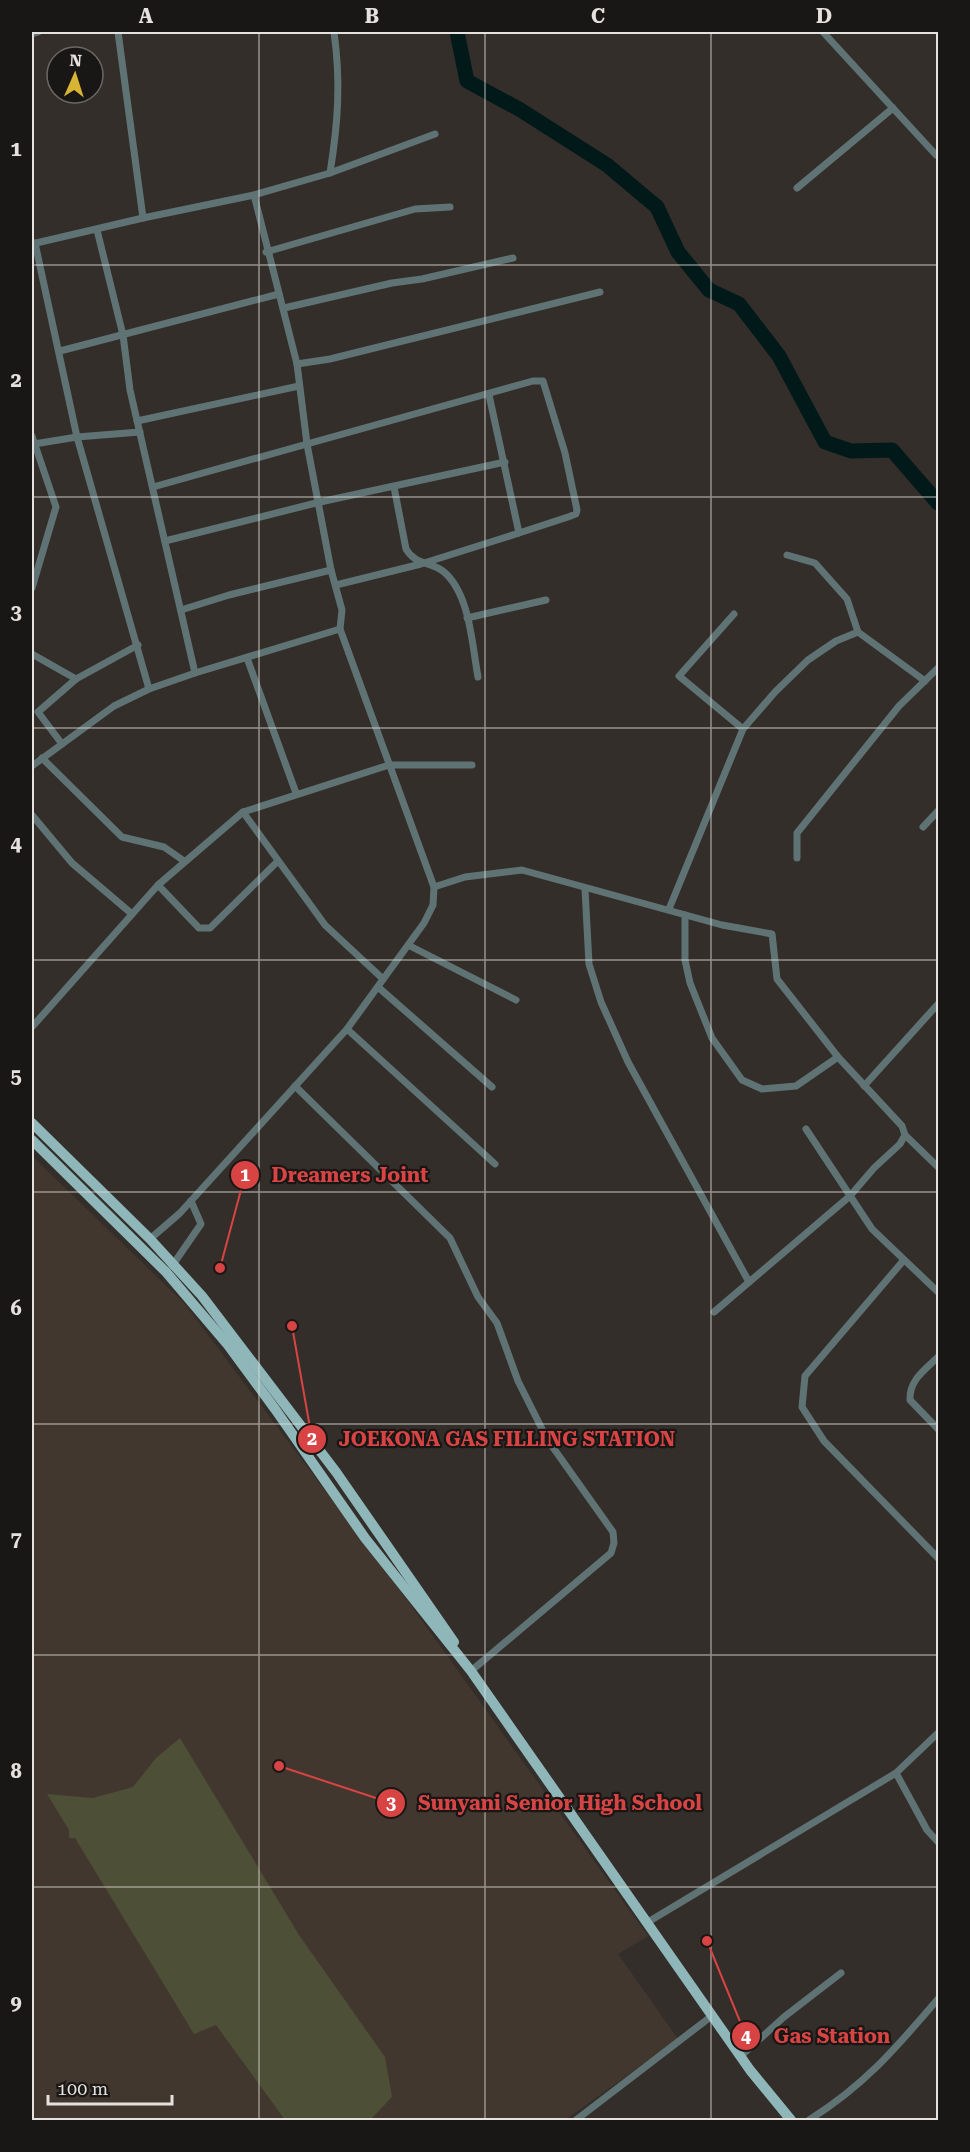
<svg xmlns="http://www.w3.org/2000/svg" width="970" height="2152" font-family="'Roboto Serif',serif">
	<rect width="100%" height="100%" fill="#332e2a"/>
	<path fill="#41372e" d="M32 1156 184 1303 405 1597 648 1936 618 1954 678 2039 565 2120H32Z"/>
	<path fill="#4e4f37" d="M180 1738 299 1935 385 2057 392 2097 370 2120H285L216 2025 194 2034 75 1838H69V1830L47 1794 93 1798 133 1787 156 1758Z"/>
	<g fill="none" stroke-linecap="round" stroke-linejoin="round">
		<path stroke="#021919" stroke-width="15" d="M457 32 467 81 519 109 607 165 657 207 678 252 709 290 739 304 779 356 825 442 851 451 892 450 938 503"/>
		<g stroke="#607374" stroke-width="7">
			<path d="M823 32 936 155 938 153"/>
			<path d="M32 34 38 32"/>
			<path d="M330 173C338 123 341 82 334 32"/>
			<path d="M797 188 893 108"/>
			<path d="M254 195 297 364 307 444 533 381H543L565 453 577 510 576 514 568 517 519 533"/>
			<path d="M143 218 254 195 330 173 435 134"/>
			<path d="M97 230 123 335 130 390 195 673 340 629 434 887 433 905 424 923 347 1029 180 1213 150 1239"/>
			<path d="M35 243 77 437 149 689"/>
			<path d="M32 244 143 218 118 32"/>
			<path d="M266 252 415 209 450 207"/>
			<path d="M284 308 392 283 422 279 513 258"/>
			<path d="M60 351 279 294"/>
			<path d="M297 364 330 359 600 292"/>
			<path d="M137 421 299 386"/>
			<path d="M32 436 56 507 32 588"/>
			<path d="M34 444 77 437 140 432"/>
			<path d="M153 487 307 444 331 570 342 610 340 629"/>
			<path d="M394 487 406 549C416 566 431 561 444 572 470 594 472 645 478 677"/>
			<path d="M165 541 320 502 505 462"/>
			<path d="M787 555 815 563 847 599 858 632 925 681"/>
			<path d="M336 585 421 564 519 533 489 395"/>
			<path d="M181 610 229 595 331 570"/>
			<path d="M734 614 679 676 743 729"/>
			<path d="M467 618 546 600"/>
			<path d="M32 654 76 679"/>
			<path d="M247 658 296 793"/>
			<path d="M62 744 38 712 76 679 138 645"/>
			<path d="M42 758 122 837 164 847 184 861"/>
			<path d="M32 766 114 706 149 689 195 673"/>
			<path d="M243 812 325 925 383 979"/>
			<path d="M32 815 72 863 132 914"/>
			<path d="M923 827 938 811"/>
			<path d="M797 858V833L899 706 938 668"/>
			<path d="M158 885 199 928H210L278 861"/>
			<path d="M434 887 465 877 522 870 722 925 772 934 777 979 838 1057 902 1126 905 1135 900 1144 874 1168 850 1196 714 1312"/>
			<path d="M585 889 589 964 601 1002 628 1062 749 1282"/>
			<path d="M669 909 743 729 775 692 808 660 836 641 858 632"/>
			<path d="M685 915V960L690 983 712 1038 742 1080 762 1089 796 1086 838 1057"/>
			<path d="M410 946 516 1000"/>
			<path d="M378 987 492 1087"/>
			<path d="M32 1027 158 885 243 812 389 765H472"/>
			<path d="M347 1029 495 1164"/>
			<path d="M295 1086 450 1238 478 1297 497 1323 518 1381 547 1439 613 1532 614 1543 611 1553 471 1671"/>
			<path d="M864 1086 938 1004"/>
			<path d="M806 1129 872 1229 938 1292"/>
			<path d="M905 1135 938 1167"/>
			<path d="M903 1261 805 1376 802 1407 824 1441 938 1558"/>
			<path d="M172 1266 201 1224 191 1201"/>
			<path d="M938 1357C925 1370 909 1380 910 1400L938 1429"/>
			<path d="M896 1773 938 1733"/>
			<path d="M648 1922 896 1773 927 1830 938 1842"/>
			<path d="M741 2056 784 2017 841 1973"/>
			<path d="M576 2120 713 2015"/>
			<path d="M809 2120C865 2085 896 2048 938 1999"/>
		</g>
		<g stroke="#8fb6b8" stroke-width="10">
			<path d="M32 1123 150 1239 202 1296 336 1472 454 1642"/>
			<path d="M32 1140 166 1272 228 1345 275 1409 365 1538 471 1671 750 2070 791 2120"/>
		</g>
	</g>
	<path fill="none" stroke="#e5e1de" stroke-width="1.5" stroke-opacity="0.55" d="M259 32V2120M485 32V2120M711 32V2120M32 265H938M32 497H938M32 728H938M32 960H938M32 1192H938M32 1424H938M32 1655H938M32 1887H938"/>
	<path fill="none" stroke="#d84443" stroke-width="2" d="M220 1268L245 1175M292 1326L312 1439M279 1766L391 1803M707 1941L746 2036"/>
	<g fill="#d84443" stroke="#191715" stroke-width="2">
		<circle cx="220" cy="1268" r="6"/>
		<circle cx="292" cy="1326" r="6"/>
		<circle cx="279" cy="1766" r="6"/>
		<circle cx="707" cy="1941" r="6"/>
		<circle cx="245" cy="1175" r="15"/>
		<circle cx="312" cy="1439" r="15"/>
		<circle cx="391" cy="1803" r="15"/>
		<circle cx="746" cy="2036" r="15"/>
	</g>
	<g font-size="18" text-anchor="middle" font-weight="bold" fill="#fff">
		<text x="245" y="1181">1</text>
		<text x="312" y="1445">2</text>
		<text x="391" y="1809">3</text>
		<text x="746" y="2043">4</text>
	</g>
	<g font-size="20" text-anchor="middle" font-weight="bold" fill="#d84443" stroke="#191715" stroke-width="4.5" stroke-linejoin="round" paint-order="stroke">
		<text x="350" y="1182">Dreamers Joint</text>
		<text x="507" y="1446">JOEKONA GAS FILLING STATION</text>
		<text x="560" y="1810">Sunyani Senior High School</text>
		<text x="832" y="2043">Gas Station</text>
	</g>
	<rect width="970" height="2152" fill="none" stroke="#191715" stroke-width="66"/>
	<g transform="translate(75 75) rotate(3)"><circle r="28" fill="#191715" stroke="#6b6865" stroke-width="1.5"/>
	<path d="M0-4.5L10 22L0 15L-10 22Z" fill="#d7b434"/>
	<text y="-9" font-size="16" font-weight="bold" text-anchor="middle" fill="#e5e1de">N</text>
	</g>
	<path d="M48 2095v9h124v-9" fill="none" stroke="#e5e1de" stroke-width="3"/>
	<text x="57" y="2095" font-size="18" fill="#e5e1de" stroke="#191715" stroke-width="4.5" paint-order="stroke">100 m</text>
	<rect x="33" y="33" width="904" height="2086" fill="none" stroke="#e5e1de" stroke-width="2"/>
	<g font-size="20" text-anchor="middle" font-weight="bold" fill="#e5e1de">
		<text x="146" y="23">A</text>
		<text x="372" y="23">B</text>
		<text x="598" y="23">C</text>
		<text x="824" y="23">D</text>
		<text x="16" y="156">1</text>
		<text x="16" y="387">2</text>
		<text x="16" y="619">3</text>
		<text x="16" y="851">4</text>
		<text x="16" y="1083">5</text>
		<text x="16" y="1315">6</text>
		<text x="16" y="1546">7</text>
		<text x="16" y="1778">8</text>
		<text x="16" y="2010">9</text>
	</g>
</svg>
